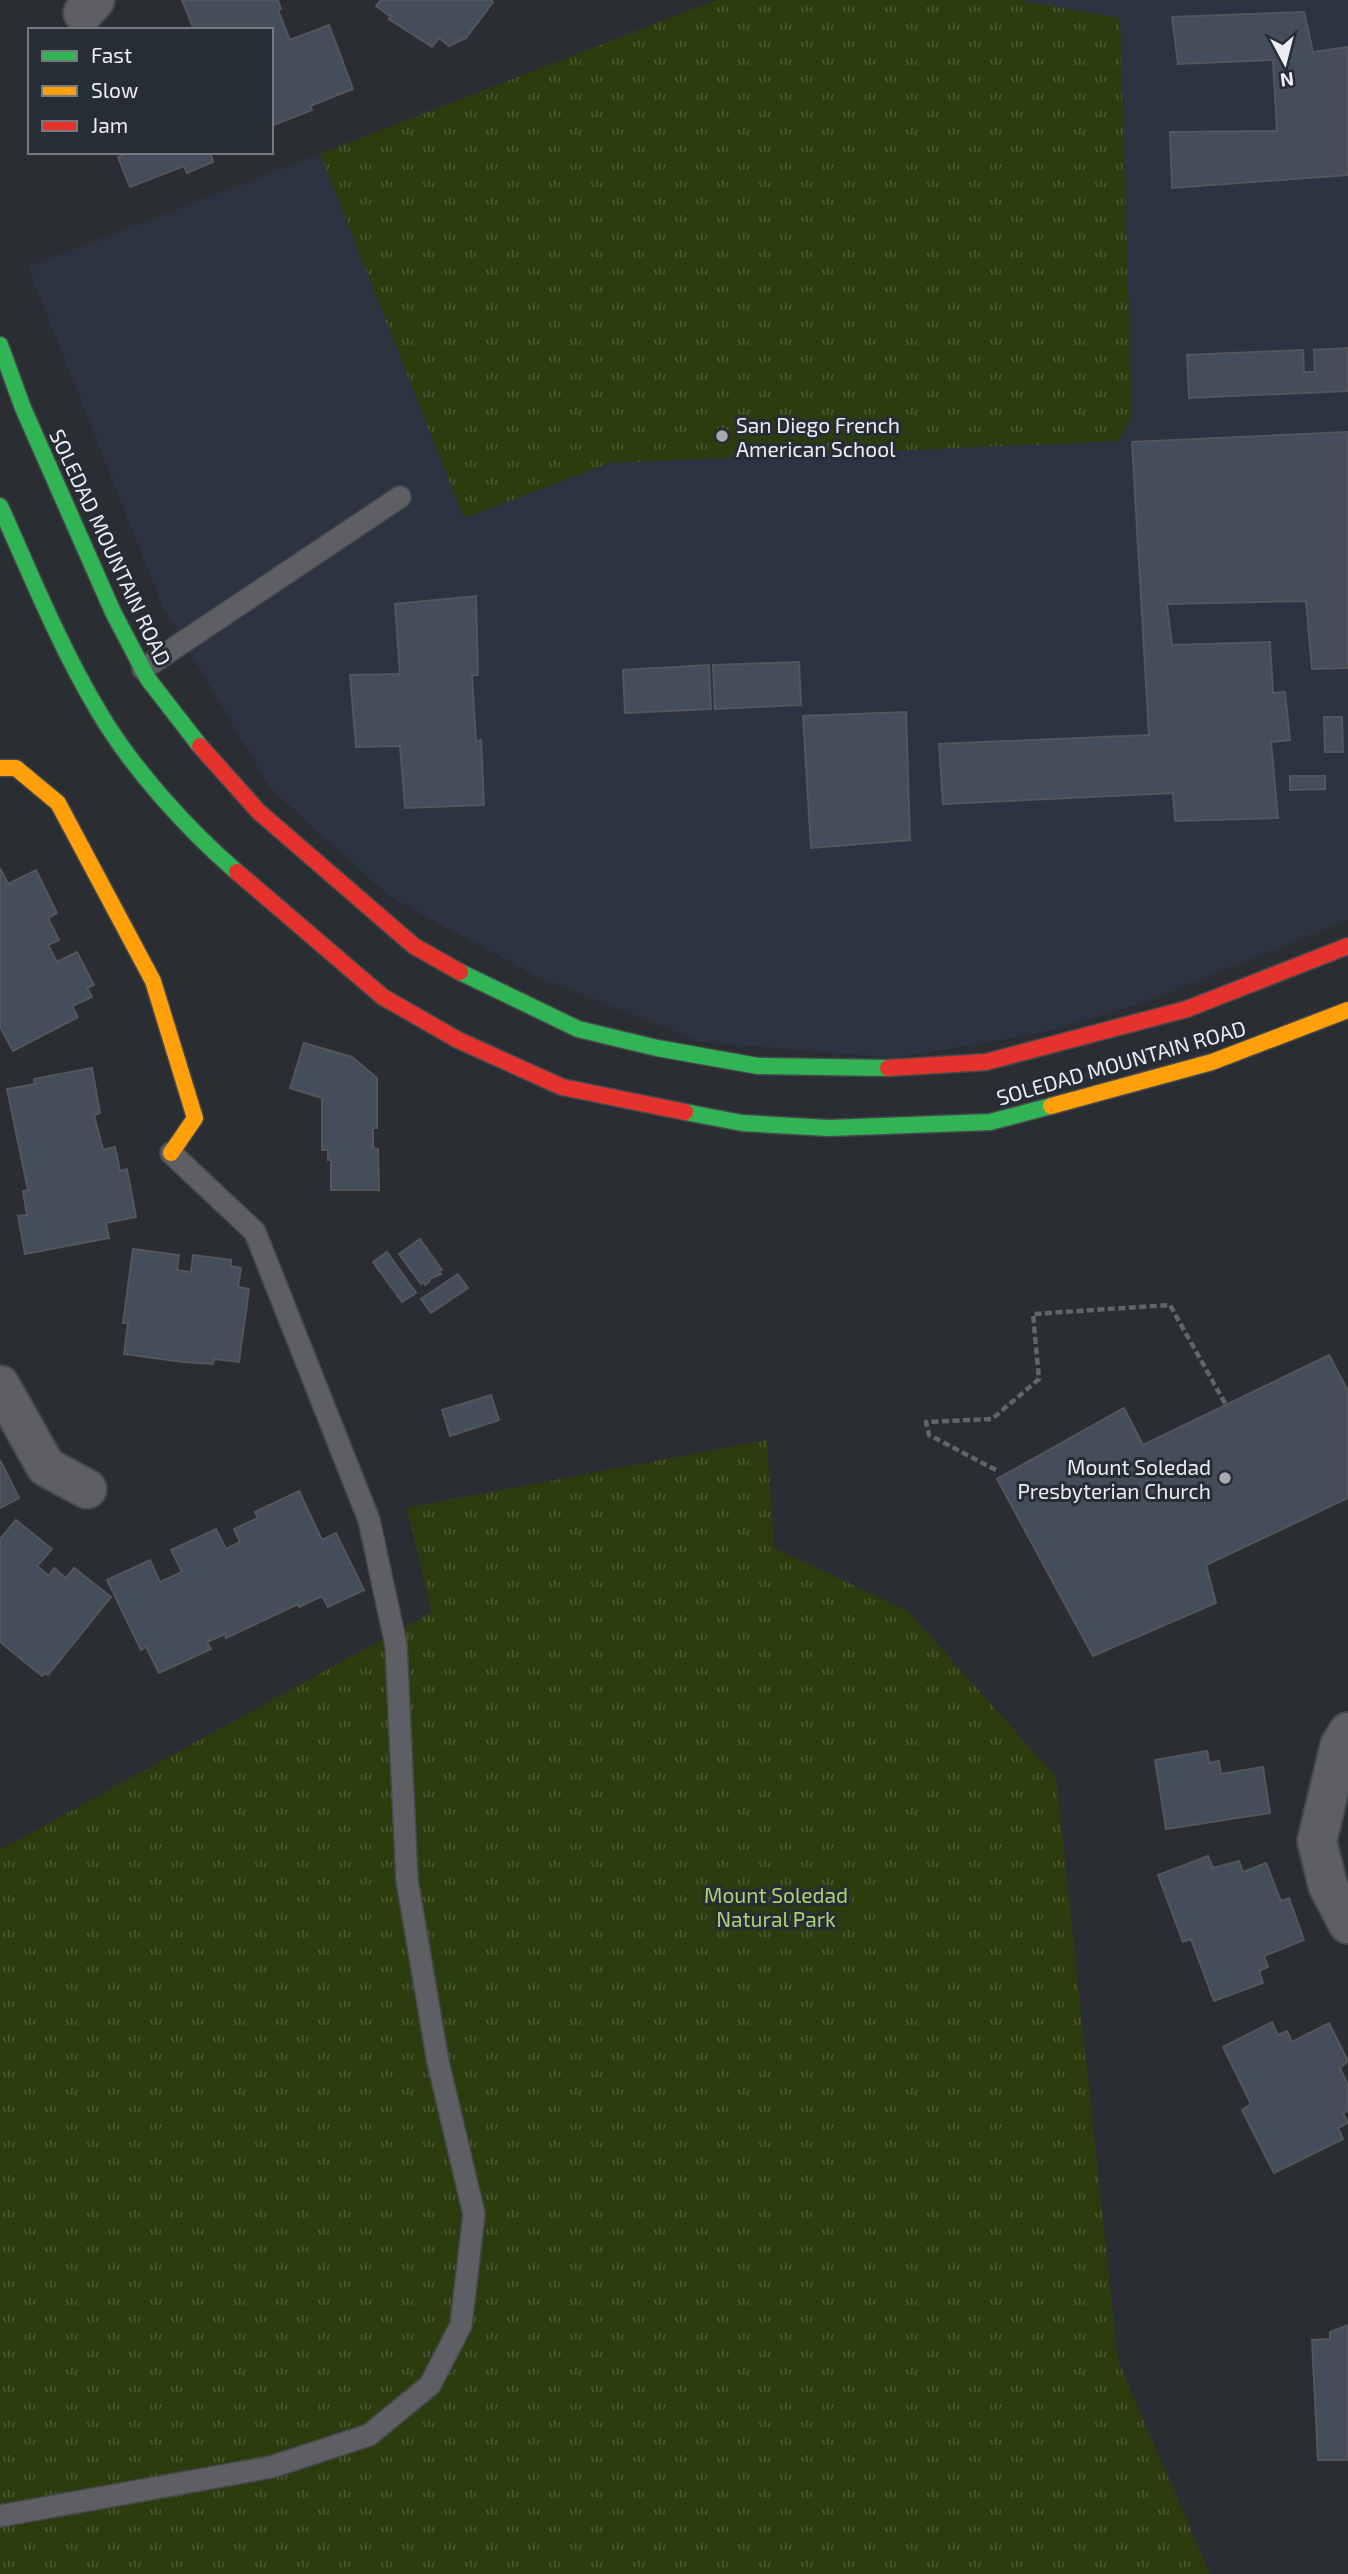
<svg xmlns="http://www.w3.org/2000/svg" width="1348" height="2574" font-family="'Exo 2',sans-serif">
	<defs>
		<pattern id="grass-tufts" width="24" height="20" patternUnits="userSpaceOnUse" patternTransform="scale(1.75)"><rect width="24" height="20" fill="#2b3c0f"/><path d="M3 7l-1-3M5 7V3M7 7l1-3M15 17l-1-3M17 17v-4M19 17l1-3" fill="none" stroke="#4a5832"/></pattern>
	</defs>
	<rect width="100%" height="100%" fill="#2a2e32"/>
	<path fill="#2d3441" d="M716 0H1348V920L1141 1004 1041 1033 896 1058 701 1042 538 977 390 897 270 788 162 605 28 267Z"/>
	<g fill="url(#grass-tufts)">
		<path d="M716 0H1017L1120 18 1132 417 1118 441 610 463 464 518 320 154Z"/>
		<path d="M767 1440 774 1548 908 1611 1056 1777 1118 2361 1210 2574H0V1850L432 1612 407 1508Z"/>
	</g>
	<g fill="#444d5a" stroke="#53565a" stroke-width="2">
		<path d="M182 0H278L281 9 278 10 290 40 329 25 353 89 310 106 312 110 271 126V30H194Z"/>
		<path d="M381 0H491L493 2 466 38 449 46 439 38 432 47 389 19 390 16 376 6Z"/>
		<path d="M1304 12 1313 52 1348 47V175L1172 188 1170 132 1277 131 1273 60 1178 64 1172 17Z"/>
		<path d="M129 152H210L213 162 187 173 184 166 130 187 118 157Z"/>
		<path d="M1348 348V391L1189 398 1187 355 1303 350 1304 372H1315L1314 350Z"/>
		<path d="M1348 432V668L1312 669 1306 601 1167 604 1172 645 1270 642 1273 693 1285 692 1290 740 1271 742 1278 818 1175 821 1173 793 943 804 939 744 1149 735 1132 442Z"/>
		<path d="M476 596 478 675 472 676 476 741 481 740 484 805 405 808 400 746 356 747 350 675 400 674 395 604Z"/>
		<path d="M799 662 801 705 715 709 713 665Z"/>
		<path d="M709 665 711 709 625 713 623 670Z"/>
		<path d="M906 712 910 840 811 848 803 716Z"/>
		<path d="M1324 717H1342L1343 752H1325Z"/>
		<path d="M1290 776H1325V789L1290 790Z"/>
		<path d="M0 868 8 884 36 870 57 913 48 918 59 940 48 945 57 962 77 952 94 985 87 988 92 997 72 1006 78 1017 13 1051 0 1027Z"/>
		<path d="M304 1043 352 1057 377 1078V1128H373V1148L378 1149 379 1190H331V1160H328V1150H322V1098L290 1088Z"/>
		<path d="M92 1068 100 1113 94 1115 103 1150 115 1147 120 1171 127 1169 136 1217 106 1223 109 1238 25 1254 18 1216 27 1215 23 1191 28 1190 7 1089 35 1084 34 1079Z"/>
		<path d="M420 1239 442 1270 439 1271 441 1274 429 1279 430 1281 425 1285 423 1282 421 1284 399 1254Z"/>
		<path d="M133 1249 179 1255 177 1270 191 1272 193 1255 231 1260V1266L241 1268 238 1287 249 1289 239 1362 214 1359 213 1364 183 1362 124 1354 128 1323H123Z"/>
		<path d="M387 1252 416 1293 402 1302 373 1262Z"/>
		<path d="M458 1274 468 1288 431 1313 421 1299Z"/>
		<path d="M1329 1355 1348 1391V1498L1206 1565 1216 1603 1093 1656 997 1479 1124 1408 1143 1445Z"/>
		<path d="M491 1395 499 1420 450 1436 442 1410Z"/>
		<path d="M0 1460 19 1498 0 1508Z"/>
		<path d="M299 1491 322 1540 336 1533 364 1590 328 1607 322 1596 299 1607 298 1604 226 1638 225 1634 207 1642 211 1649 159 1673 146 1647 141 1650 107 1580 150 1560 160 1582 182 1572 171 1550 216 1529 226 1549 240 1542 234 1529 258 1518 255 1512Z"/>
		<path d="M16 1520 52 1549 37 1566 49 1576 54 1568 66 1578 74 1568 111 1597 48 1675 45 1673 42 1676 0 1642V1539Z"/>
		<path d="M1207 1751 1209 1763 1219 1761 1221 1774 1263 1767 1270 1813 1166 1829 1155 1760Z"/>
		<path d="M1208 1856 1213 1868 1239 1861 1243 1872 1266 1863 1281 1901 1289 1898 1304 1940 1264 1956 1268 1967 1259 1971 1263 1983 1214 2001 1191 1939 1183 1942 1158 1875Z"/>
		<path d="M1272 2022 1278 2035 1287 2031 1292 2042 1329 2023 1348 2061 1340 2068 1348 2085V2111L1343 2113 1348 2123 1338 2128 1343 2139 1274 2173 1242 2110 1251 2104 1223 2047Z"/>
		<path d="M1348 2325V2460H1318L1312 2340 1330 2339V2332Z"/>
	</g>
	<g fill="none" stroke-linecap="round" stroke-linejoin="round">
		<defs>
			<g id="lane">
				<path d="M143 669 400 497"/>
				<path d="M0 2516 271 2467 369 2435 430 2385 461 2325 474 2214 438 2062 407 1880 396 1645 369 1520 255 1232 171 1153"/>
			</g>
			<g id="street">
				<path d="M83 13 95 0"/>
				<path d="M0 1385 46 1467 87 1489"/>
				<path d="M1348 1732 1340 1745 1317 1841 1328 1886 1348 1924"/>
			</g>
			<g id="fast">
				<path d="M0 345 23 408 113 612 148 679 200 746"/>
				<path d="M0 506C31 575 60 647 99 712 132 768 188 830 237 872"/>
				<path d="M460 972 578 1029 657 1048 758 1066 888 1068"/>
				<path d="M685 1112 742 1123 829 1128 990 1122 1051 1106"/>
			</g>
			<g id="slow">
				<path d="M0 768H16L58 803 153 981 195 1118 171 1153"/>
				<path d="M1051 1106 1212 1062 1348 1010"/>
			</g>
			<g id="jam">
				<path d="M200 746 259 812 414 946 460 972"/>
				<path d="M237 872 383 997 458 1040 562 1087 685 1112"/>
				<path d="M888 1068 986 1062 1187 1009 1348 946"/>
			</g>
		</defs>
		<use href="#lane" stroke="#46494c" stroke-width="24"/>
		<use href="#street" stroke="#46494c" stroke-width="42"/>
		<use href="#fast" stroke="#46494c" stroke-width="19"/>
		<use href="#slow" stroke="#46494c" stroke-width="19"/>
		<use href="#jam" stroke="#46494c" stroke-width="19"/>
		<path stroke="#626467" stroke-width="4.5" stroke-dasharray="7 3.5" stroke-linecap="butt" d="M996 1470 929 1435 926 1422 992 1419 1039 1379 1033 1314 1170 1305 1226 1405"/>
		<use href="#lane" stroke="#5e5f62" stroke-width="21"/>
		<use href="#street" stroke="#5e5f62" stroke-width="38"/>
		<use href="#fast" stroke="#30b455" stroke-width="16"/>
		<use href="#slow" stroke="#ff9f0a" stroke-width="16"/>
		<use href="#jam" stroke="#e5322d" stroke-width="16"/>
	</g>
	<g fill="#a7abaf" stroke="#272d35" stroke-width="2.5">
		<circle cx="722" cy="436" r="7"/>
		<circle cx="1225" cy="1478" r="7"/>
	</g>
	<g text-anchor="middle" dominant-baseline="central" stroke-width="6" stroke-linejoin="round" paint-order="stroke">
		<g font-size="21" fill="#eaeef3" stroke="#272d35" text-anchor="start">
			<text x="736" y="424">San Diego French<tspan x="736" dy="24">American School</tspan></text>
			<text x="1211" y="1466" text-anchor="end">Mount Soledad<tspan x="1211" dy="24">Presbyterian Church</tspan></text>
		</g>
		<g font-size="21" fill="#eaeef3" stroke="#272d35">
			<text transform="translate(111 547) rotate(65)">SOLEDAD MOUNTAIN ROAD</text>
			<text transform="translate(1121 1062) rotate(-16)">SOLEDAD MOUNTAIN ROAD</text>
		</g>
		<g font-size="21" fill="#abd273" stroke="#272d35">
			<text x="776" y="1894">Mount Soledad<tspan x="776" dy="24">Natural Park</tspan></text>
		</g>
	</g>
	<rect x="28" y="28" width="245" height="126" fill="#272d35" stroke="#757a81" stroke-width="2"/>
	<rect x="42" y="51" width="35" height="10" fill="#30b455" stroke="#757a81" stroke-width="2"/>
	<text x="91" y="63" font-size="21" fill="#eaeef3">Fast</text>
	<rect x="42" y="86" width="35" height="10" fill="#ff9f0a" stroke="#757a81" stroke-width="2"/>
	<text x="91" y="98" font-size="21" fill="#eaeef3">Slow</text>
	<rect x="42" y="121" width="35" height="10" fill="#e5322d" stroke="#757a81" stroke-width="2"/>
	<text x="91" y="133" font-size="21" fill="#eaeef3">Jam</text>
	<g transform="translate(1285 63) rotate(173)" stroke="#272d35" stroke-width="5" paint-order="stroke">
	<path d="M0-5L12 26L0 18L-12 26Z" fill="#eaeef3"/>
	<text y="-10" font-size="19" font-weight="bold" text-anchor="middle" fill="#eaeef3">N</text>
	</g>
</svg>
